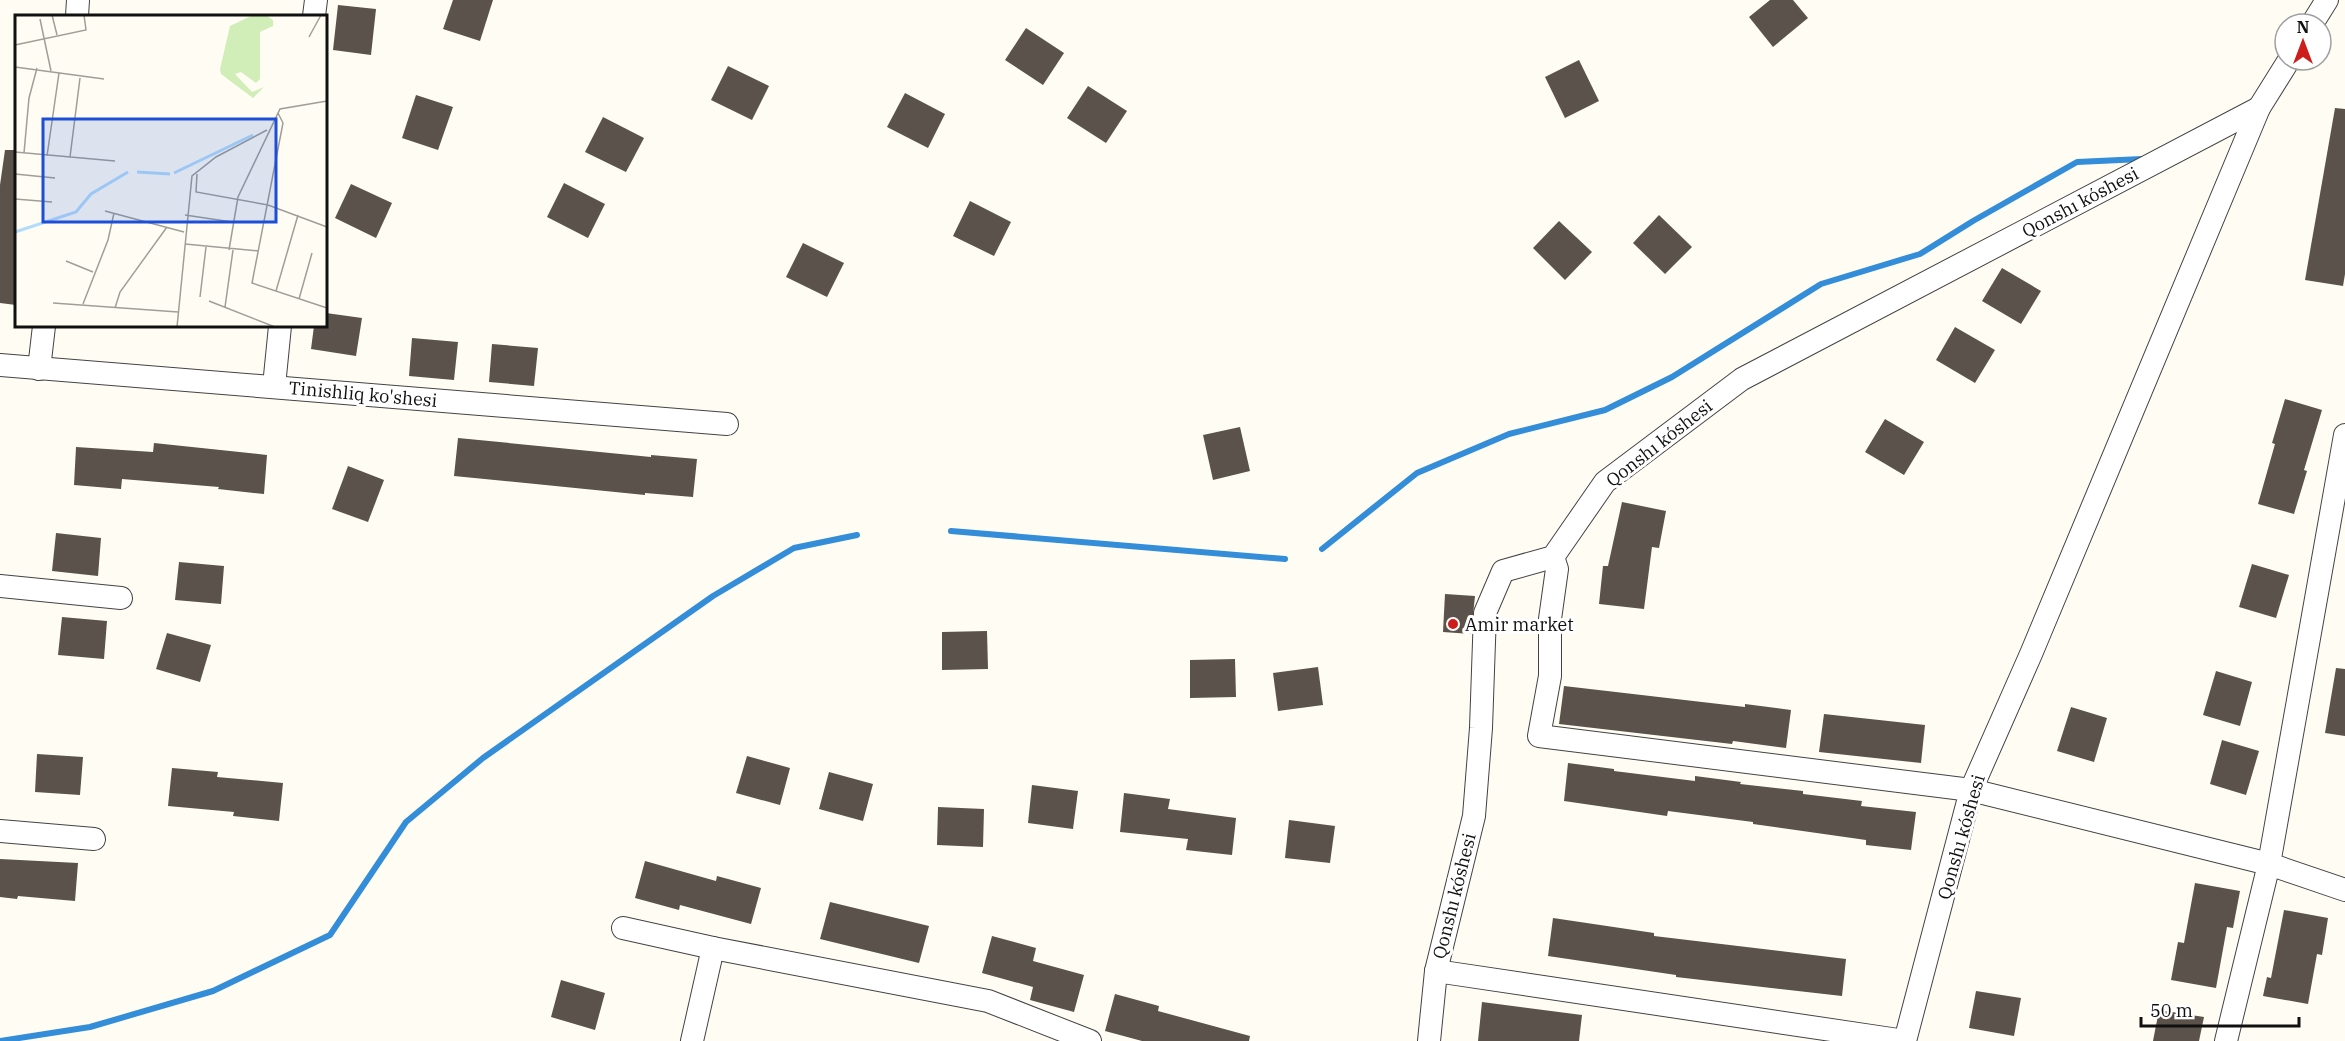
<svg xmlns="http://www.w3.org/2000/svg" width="2345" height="1041" font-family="'IBM Plex Serif',serif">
	<rect width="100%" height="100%" fill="#fffdf3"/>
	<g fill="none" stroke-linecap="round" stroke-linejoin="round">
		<g stroke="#348dd8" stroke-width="6">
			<path d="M951 531 1285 559"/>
			<path d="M1322 549 1417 473 1509 434 1605 410 1672 377 1821 284 1920 254 1973 221 2077 162 2142 159"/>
			<path d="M0 1041 90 1027 213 991 330 935 406 822 483 758 713 596 794 548 857 535"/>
		</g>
	</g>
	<g fill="#5a524b">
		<path d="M453 0H493L480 41 443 29Z"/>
		<path d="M1770 0H1793L1808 18 1773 47 1749 17Z"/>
		<path d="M338 5 376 9 371 55 333 50Z"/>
		<path d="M1026 28 1064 53 1043 85 1005 60Z"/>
		<path d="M1579 60 1599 101 1565 118 1545 77Z"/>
		<path d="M728 66 769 86 752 120 711 100Z"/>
		<path d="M1088 86 1127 111 1106 143 1067 118Z"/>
		<path d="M905 93 945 114 928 148 887 127Z"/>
		<path d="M416 95 453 107 438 150 402 138Z"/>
		<path d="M2335 108 2345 109V274L2343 286 2305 280Z"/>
		<path d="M603 117 644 138 626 172 585 152Z"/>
		<path d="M5 150H16V305L0 303V185Z"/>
		<path d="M564 183 605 204 588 238 547 217Z"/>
		<path d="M351 184 392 203 376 238 335 218Z"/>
		<path d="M970 201 1011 222 994 256 953 236Z"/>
		<path d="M1659 215 1692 247 1665 274 1633 243Z"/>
		<path d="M1559 221 1592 252 1565 280 1533 248Z"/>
		<path d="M803 243 844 263 827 297 786 277Z"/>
		<path d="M2002 268 2041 291 2021 324 1982 301Z"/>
		<path d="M326 313 362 318 356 356 311 349 314 326H326Z"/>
		<path d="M1955 327 1995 350 1975 383 1936 360Z"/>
		<path d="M412 338 458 342 454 380 409 376Z"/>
		<path d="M492 344 538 348 534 386 489 382Z"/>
		<path d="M2285 399 2322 410 2304 470 2307 471 2294 514 2258 504 2275 444 2272 443Z"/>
		<path d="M1885 419 1924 442 1904 475 1865 452Z"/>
		<path d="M1240 427 1250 471 1213 480 1203 435Z"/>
		<path d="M458 438 651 457V455L697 459 693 497 645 493V495L454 476Z"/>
		<path d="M154 443 267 455 264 494 218 489 219 487 122 479 121 489 74 485 76 447 153 452Z"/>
		<path d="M348 466 384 480 368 522 332 509Z"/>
		<path d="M1622 502 1666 511 1659 548 1652 547 1644 609 1599 604 1603 566H1608Z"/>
		<path d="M56 533 101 538 98 576 52 571Z"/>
		<path d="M179 562 224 566 221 604 175 600Z"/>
		<path d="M2252 564 2289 575 2276 618 2239 607Z"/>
		<path d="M1445 594 1475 596 1471 634 1443 632Z"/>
		<path d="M62 617 107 621 104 659 58 655Z"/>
		<path d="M987 631 988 669 942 670V632Z"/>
		<path d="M167 633 211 645 200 682 156 669Z"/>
		<path d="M1235 659 1236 697 1190 698V660Z"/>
		<path d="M1318 667 1323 705 1278 711 1273 673Z"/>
		<path d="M2336 668 2345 669V736L2325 733Z"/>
		<path d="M2216 671 2252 682 2240 726 2203 715Z"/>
		<path d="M1564 686 1745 707V704L1791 710 1786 748 1733 741 1732 744 1559 724Z"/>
		<path d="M2071 707 2107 718 2094 762 2057 751Z"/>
		<path d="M1824 714 1925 725 1921 763 1819 752Z"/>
		<path d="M2222 740 2259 751 2246 795 2210 784Z"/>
		<path d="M37 754 83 757 80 795 35 792Z"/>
		<path d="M747 756 790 768 780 805 736 793Z"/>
		<path d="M1568 763 1614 769V771L1695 781V776L1741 782 1740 784 1803 791V794L1862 801 1861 806 1916 812 1911 850 1866 845V840L1753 824V822L1668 811 1667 816 1564 801Z"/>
		<path d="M172 768 218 772 217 777 283 783 279 821 233 816 234 812 168 806Z"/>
		<path d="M829 772 873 784 863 821 819 809Z"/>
		<path d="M1032 785 1078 791 1073 829 1028 823Z"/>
		<path d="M1124 793 1170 799 1168 809 1236 818 1232 855 1186 850 1188 839 1120 832Z"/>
		<path d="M938 807 984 809 983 847 937 845Z"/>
		<path d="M1289 820 1335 826 1330 863 1285 858Z"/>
		<path d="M0 859 78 863 75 901 18 896 17 899 0 897Z"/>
		<path d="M645 861 716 881 717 876 761 888 751 924 680 905 679 910 635 898Z"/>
		<path d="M2195 883 2240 891 2233 928 2227 927 2216 988 2171 980 2178 942 2184 943Z"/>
		<path d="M830 902 929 926 919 963 820 939Z"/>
		<path d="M2284 910 2328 918 2322 955 2317 954 2308 1004 2263 996 2267 977 2271 978Z"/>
		<path d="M1553 918 1654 933V936L1846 959 1842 996 1676 977V975L1548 956Z"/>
		<path d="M992 936 1036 948 1033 961 1084 975 1074 1012 1030 1000 1033 987 982 973Z"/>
		<path d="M561 980 605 993 595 1030 551 1017Z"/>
		<path d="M1976 991 2021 998 2014 1036 1969 1028Z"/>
		<path d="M1115 994 1159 1006 1158 1011 1250 1036 1249 1041H1142L1105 1031Z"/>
		<path d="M1482 1002 1582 1015 1579 1041H1478Z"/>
		<path d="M2159 1010 2204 1017 2199 1041H2153Z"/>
	</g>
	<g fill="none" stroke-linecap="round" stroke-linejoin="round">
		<defs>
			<g id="minor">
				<path d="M77 16 78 0"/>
				<path d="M314 16 316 0"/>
				<path d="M2312 24 2327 0"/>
				<path d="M0 365 727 424"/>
				<path d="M39 369 44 326"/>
				<path d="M274 386 280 326"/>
				<path d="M1553 557 1557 569 1550 619V676L1539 736 1971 790 2269 864 2345 890"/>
				<path d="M0 586 121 598"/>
				<path d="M0 831 94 839"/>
				<path d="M623 928 713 948 988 1001 1090 1041"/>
				<path d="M1436 971 1905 1041"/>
				<path d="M692 1041 713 948"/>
				<path d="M1429 1041 1436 971 1474 816 1481 728 1485 613 1503 571 1553 557 1605 482 1742 379 2259 108"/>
				<path d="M1905 1041 1971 790 2031 654 2259 108 2289 60"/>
				<path d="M2226 1041 2269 864 2345 435"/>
			</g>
		</defs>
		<use href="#minor" stroke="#434343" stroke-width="24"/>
		<use href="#minor" stroke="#fff" stroke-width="22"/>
	</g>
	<circle fill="#cd1e1c" stroke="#fff" stroke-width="2" cx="1453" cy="624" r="6"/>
	<g text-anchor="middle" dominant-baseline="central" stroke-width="6" stroke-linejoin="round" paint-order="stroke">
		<g font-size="18" fill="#101010" stroke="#fff">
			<text transform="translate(2080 202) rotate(-28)">Qonshı kóshesi</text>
			<text transform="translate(363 394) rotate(5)">Tinishliq ko'shesi</text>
			<text transform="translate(1659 443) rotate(-38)">Qonshı kóshesi</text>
			<text transform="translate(1961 837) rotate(-74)">Qonshı kóshesi</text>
			<text transform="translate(1454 896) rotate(-76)">Qonshı kóshesi</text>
		</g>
		<g font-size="18" fill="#101010" stroke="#fff" text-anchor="start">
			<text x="1465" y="624">Amir market</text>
		</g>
	</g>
	<g transform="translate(15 15)">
		<rect width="312" height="312" fill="#fffdf3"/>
		<path d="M238 0H251L258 5V11L245 17V64L241 68 226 57 220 59 237 77 249 72 238 83 206 59 205 54 215 11Z" fill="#d1eeb9"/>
		<path fill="none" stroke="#b3dcfb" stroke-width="3" d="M122 157 155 159M159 158 238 120M0 217 61 197 76 179 113 157"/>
		<path fill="none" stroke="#9f9e98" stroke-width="1.5" d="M37 0 42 20M25 4 36 56M294 22 306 0M0 30 71 15 69 0M0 52 89 64M263 98 268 108 237 268 312 293M0 137 100 146M9 138 14 83 22 53M32 141 44 58M55 142 65 63M0 159 40 163M182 159 181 177 253 190 312 212M0 184 37 187M90 196 169 217M170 200 217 207M170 229 244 236M214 235 223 182 265 94 312 86M51 246 78 257M261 276 283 200M185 282 191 232M284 284 297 238M194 286 260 312M38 288 163 297M68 289 93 225 99 198M210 292 218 235M100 293 105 277 152 212M162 312 177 161 201 142 252 115"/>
		<path fill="#1d4ed8" fill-opacity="0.15" stroke="#1d4ed8" stroke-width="3" d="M28 104H261V207H28Z"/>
		<rect width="312" height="312" fill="none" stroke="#101010" stroke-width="3"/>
	</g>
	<g transform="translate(2303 42)"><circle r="28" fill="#ffffff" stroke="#9f9f9f" stroke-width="1.5"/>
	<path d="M0-4.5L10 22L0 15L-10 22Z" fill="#cd1e1c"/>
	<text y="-9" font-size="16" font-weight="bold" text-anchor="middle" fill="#101010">N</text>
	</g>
	<path d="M2141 1017v9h158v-9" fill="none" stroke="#101010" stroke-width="3"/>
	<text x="2150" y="1017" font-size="18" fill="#101010" stroke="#ffffff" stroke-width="4.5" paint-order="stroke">50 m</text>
</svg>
